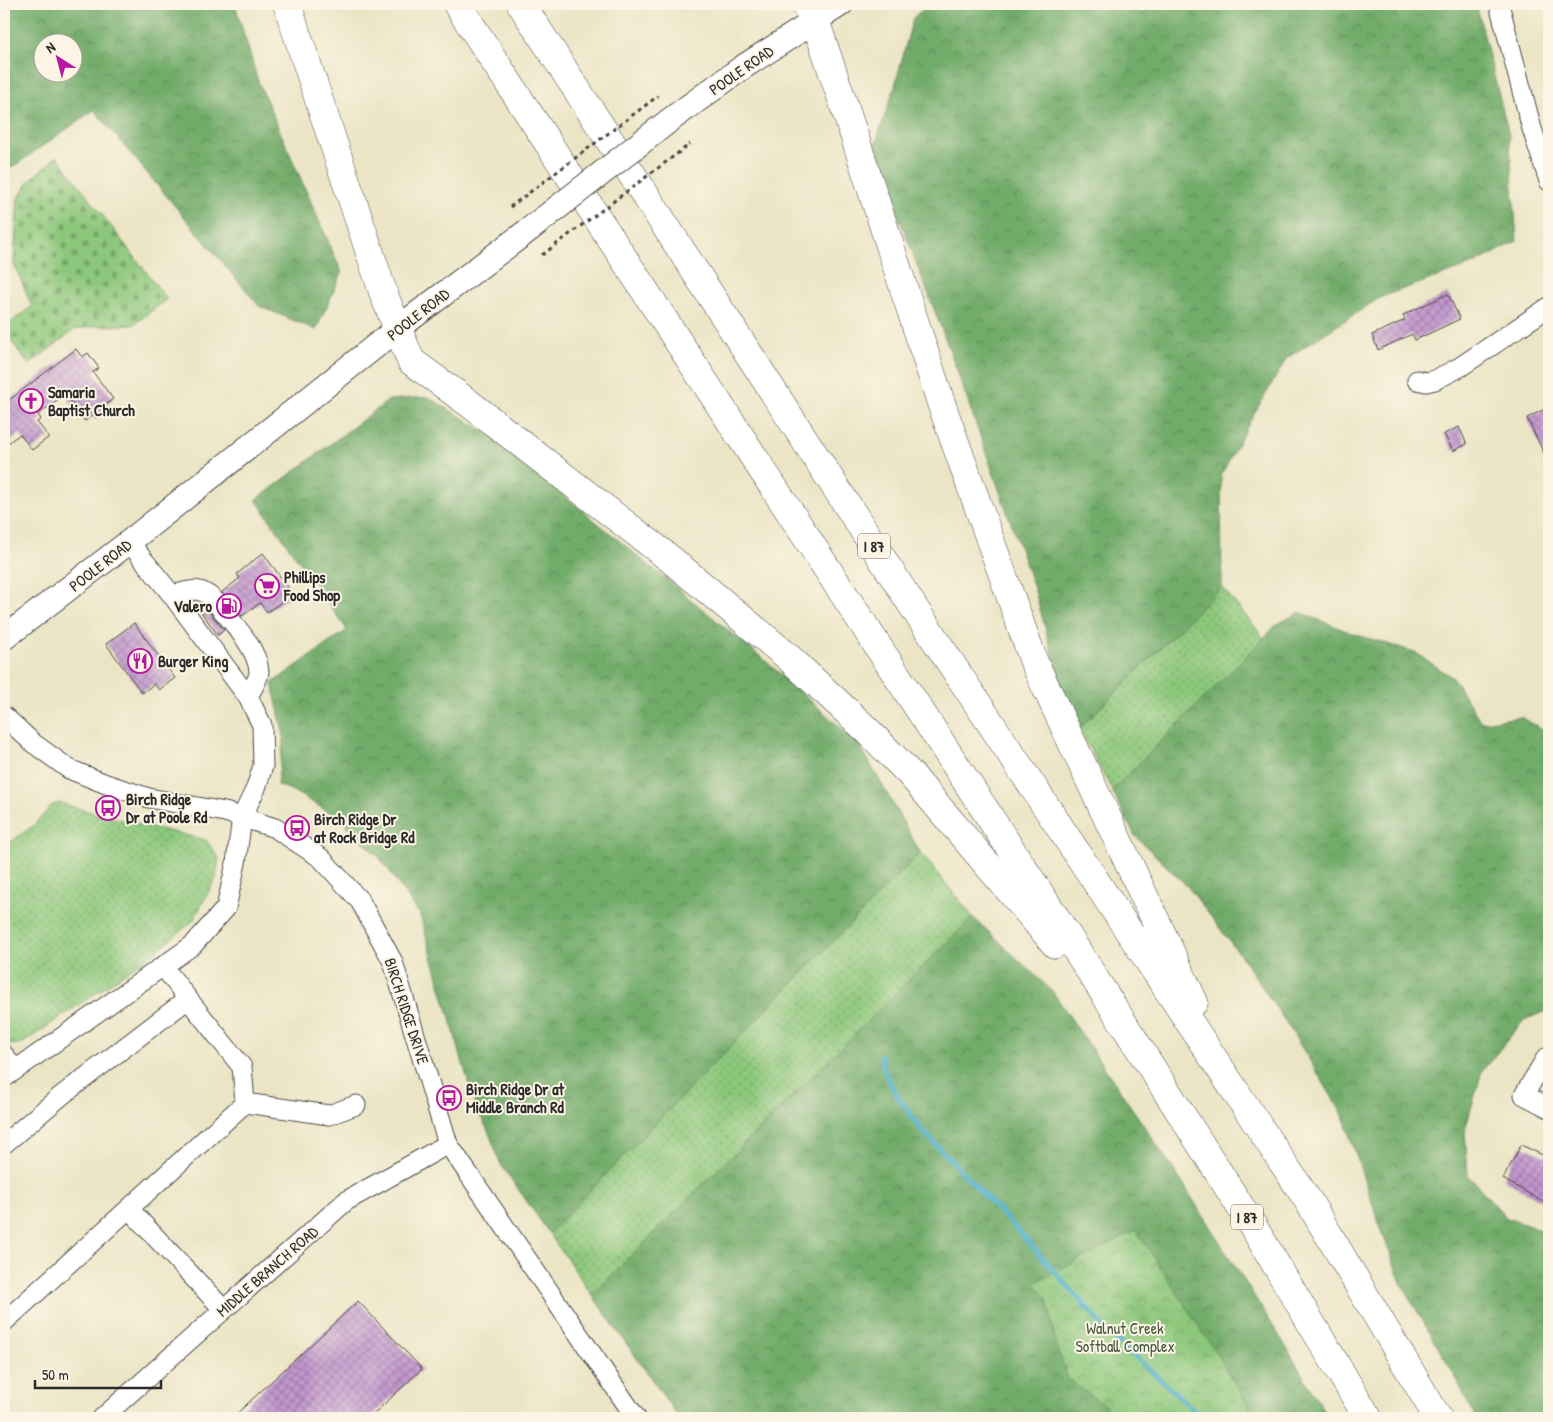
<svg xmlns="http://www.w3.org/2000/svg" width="1553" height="1422" font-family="'Patrick Hand',sans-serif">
	<defs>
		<pattern id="grass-dots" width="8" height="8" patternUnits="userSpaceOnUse" patternTransform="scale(1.25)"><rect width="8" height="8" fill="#8dc77b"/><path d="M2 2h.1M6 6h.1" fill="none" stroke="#73a265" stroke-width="1.8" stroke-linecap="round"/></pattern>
		<pattern id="forest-crowns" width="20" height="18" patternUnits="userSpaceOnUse" patternTransform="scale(1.25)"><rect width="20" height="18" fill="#72ac6b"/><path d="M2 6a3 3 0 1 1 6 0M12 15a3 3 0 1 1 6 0" fill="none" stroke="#5e8c58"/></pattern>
		<pattern id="cemetery-stones" width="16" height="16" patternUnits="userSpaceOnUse" patternTransform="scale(1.25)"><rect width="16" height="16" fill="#8dc77b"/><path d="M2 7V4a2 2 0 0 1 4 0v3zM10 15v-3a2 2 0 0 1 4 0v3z" fill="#73a265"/></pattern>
		<pattern id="park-crowns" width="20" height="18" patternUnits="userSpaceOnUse" patternTransform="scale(1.25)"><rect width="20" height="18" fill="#8dc77b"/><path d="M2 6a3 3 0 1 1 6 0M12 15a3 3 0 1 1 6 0" fill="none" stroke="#73a265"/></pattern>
		<pattern id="building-cross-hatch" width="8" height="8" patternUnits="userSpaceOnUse" patternTransform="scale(1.25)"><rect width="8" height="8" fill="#c297cf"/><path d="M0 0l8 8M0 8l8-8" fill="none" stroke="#9e7ba8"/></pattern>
	</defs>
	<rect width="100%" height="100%" fill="#fcf5e5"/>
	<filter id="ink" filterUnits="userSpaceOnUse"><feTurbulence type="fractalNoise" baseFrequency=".02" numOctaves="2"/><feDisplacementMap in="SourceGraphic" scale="10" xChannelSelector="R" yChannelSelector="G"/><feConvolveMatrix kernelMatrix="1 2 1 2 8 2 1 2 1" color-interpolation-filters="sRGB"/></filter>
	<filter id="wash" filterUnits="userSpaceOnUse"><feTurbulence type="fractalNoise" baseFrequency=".0096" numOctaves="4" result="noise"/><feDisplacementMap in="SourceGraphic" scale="20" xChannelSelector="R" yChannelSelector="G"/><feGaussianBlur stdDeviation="1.12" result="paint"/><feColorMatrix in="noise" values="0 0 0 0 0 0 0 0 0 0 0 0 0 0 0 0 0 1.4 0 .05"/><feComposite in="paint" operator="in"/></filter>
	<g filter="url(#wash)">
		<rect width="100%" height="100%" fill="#ebe5c6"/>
		<g fill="url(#grass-dots)" stroke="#5c7953">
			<path d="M1222 587 1264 638 1112 790 1079 729Z"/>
			<path d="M60 803 101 815 206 840 219 858 216 878 193 921 150 956 23 1043 11 1045 4 1034V847L34 825 52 805Z"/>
			<path d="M920 852 973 917 592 1295 549 1233Z"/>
		</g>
		<g fill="url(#forest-crowns)" stroke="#4e6c4b" fill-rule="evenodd">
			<path d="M4 4H235L258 81 342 273 316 330 259 306 94 110 4 173ZM42 42H72V72H42Z"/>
			<path d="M929 4H1476L1509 135 1517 241 1474 264 1381 297 1287 358 1254 414 1221 475 1222 587 1079 729 1063 692 1034 588 950 351 873 150 894 89 913 18Z"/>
			<path d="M428 397 489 434 767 662 859 744 920 852 549 1233 501 1165 489 1133 475 1105 420 915 380 858 339 818 291 790 277 785 284 737 272 683 347 630 256 500 389 400Z"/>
			<path d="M1300 612 1354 634 1415 652 1453 678 1481 722 1521 717 1549 733V1010L1524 1020 1482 1071 1465 1130 1468 1175 1507 1218 1549 1233V1418H1475L1457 1380 1401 1283 1376 1215 1342 1113 1289 1027 1244 960 1188 887 1135 836 1112 790 1264 638 1276 625Z"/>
			<path d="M973 917 1053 992 1176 1173 1282 1340 1328 1418H679L592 1295Z"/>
		</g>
		<path fill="url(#cemetery-stones)" stroke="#5c7953" d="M57 156 167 299 133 325 97 326 74 330 29 365 4 331V328L32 306 14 264 18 199 30 180Z"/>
		<path fill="url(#park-crowns)" stroke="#5c7953" d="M1136 1230 1213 1348 1256 1418H1093L1107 1407 1068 1379 1055 1338 1047 1298 1034 1283Z"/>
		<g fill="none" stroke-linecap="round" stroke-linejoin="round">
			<path stroke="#4cadcb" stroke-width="5" d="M881 1055 884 1069 894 1091 919 1127 1024 1237 1109 1333 1203 1418"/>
		</g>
		<g id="blocks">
			<g fill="url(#building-cross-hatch)">
				<path d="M1448 294 1460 319 1415 340 1412 334 1378 350 1372 335 1405 320 1403 315Z"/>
				<path d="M76 349 82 357 88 353 99 368 93 372 113 399 105 405 108 409 96 418 93 415 85 421 65 394 38 415 41 419 37 422 49 437 32 450 20 434 4 446V404Z"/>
				<path d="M1549 407V464L1527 418Z"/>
				<path d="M1459 427 1467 444 1453 451 1444 434Z"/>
				<path d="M263 553 293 594 267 612 260 603 242 616 222 592 240 578 237 574Z"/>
				<path d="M204 606 224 630 218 635 199 609Z"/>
				<path d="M134 623 175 678 159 690 154 684 142 693 106 644Z"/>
				<path d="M1521 1145 1549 1158V1205L1503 1179Z"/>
				<path d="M358 1301 422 1369 369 1418H232Z"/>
			</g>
		</g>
	</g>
	<g filter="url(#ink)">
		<use href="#blocks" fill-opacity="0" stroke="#484742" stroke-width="1"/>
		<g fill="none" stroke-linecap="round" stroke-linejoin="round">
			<defs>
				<g id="minor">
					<path d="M1499 4 1532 129 1549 181"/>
					<path d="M1417 380 1426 382 1435 380 1460 367 1549 307"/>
					<path d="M172 595C191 591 198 585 213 599 228 618 258 647 259 672 259 679 251 690 248 697"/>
					<path d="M4 716 33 743 69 769 106 784 149 798 225 812 275 828 321 858 360 901 393 962 448 1144 636 1418"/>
					<path d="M163 966 188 999"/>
					<path d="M4 1055 15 1070"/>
					<path d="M1549 1059 1546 1058 1524 1095 1549 1108"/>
					<path d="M4 1078 193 945 226 908 236 863 242 817 256 788 263 766 262 725 248 697 172 595 129 542"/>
					<path d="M245 1103 329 1115 356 1105"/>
					<path d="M4 1144 61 1096 188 999 242 1067 245 1103 4 1322"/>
					<path d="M129 1209 223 1309"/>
					<path d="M102 1418 346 1201 448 1144"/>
				</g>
				<g id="major">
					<path d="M670 120 743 67 841 4"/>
					<path d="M4 638 129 542 397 329 530 229"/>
				</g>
				<g id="highway">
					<path d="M287 4 384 295 411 361 466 401 669 558 787 656 867 730 912 776 1055 944"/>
					<path d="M457 4 1065 932 1254 1228 1368 1418"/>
					<path d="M521 4 920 617 1309 1202 1438 1418"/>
					<path d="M805 4 815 20 855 138 941 403 1034 662 1194 1002"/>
				</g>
			</defs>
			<use href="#minor" stroke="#484742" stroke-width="21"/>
			<use href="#major" stroke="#484742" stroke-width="26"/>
			<use href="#highway" stroke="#484742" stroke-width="29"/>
			<use href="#minor" stroke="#fff" stroke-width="19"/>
			<use href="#major" stroke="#fff" stroke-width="24"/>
			<use href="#highway" stroke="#fff" stroke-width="28"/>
			<defs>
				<path id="major-bridge" d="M530 229 670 120"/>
			</defs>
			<use href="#major-bridge" stroke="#484742" stroke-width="26" stroke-linecap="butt"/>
			<g stroke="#484742" stroke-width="3" stroke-dasharray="4 4" stroke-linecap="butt">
				<path d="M510 207 658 96"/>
				<path d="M542 255 690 144"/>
			</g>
			<use href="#major-bridge" stroke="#fff" stroke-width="24"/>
		</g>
	</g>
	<defs>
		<symbol id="church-ring" viewBox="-11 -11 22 22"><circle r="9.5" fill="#fcf5e5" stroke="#b5179e" stroke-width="1.5"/><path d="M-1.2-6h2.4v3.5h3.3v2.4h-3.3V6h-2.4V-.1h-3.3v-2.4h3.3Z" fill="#b5179e"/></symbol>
		<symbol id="supermarket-ring" viewBox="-11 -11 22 22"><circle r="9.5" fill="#fcf5e5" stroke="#b5179e" stroke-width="1.5"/><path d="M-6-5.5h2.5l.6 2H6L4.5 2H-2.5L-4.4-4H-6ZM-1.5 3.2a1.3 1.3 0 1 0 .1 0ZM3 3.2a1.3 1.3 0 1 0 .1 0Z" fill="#b5179e"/></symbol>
		<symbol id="fuel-ring" viewBox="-11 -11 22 22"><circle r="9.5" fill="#fcf5e5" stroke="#b5179e" stroke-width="1.5"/><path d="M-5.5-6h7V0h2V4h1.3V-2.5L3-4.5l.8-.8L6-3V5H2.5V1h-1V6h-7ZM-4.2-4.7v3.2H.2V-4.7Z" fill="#b5179e"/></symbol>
		<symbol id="restaurant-ring" viewBox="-11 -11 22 22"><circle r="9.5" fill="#fcf5e5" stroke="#b5179e" stroke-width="1.5"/><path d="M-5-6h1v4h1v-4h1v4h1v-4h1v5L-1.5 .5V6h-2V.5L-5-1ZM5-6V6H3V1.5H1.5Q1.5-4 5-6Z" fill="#b5179e"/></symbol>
		<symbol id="bus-ring" viewBox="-11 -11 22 22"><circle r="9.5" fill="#fcf5e5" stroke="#b5179e" stroke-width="1.5"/><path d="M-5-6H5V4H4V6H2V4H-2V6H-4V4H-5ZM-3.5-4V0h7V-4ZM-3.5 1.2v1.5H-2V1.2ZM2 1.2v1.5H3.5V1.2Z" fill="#b5179e"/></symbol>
	</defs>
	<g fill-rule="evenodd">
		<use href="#church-ring" x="17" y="387" width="28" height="28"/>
		<use href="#supermarket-ring" x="253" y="572" width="28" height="28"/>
		<use href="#fuel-ring" x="215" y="592" width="28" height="28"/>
		<use href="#restaurant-ring" x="126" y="647" width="28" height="28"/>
		<use href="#bus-ring" x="94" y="794" width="28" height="28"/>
		<use href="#bus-ring" x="283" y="814" width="28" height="28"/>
		<use href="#bus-ring" x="435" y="1084" width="28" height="28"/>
	</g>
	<g text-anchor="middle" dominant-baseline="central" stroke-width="4" stroke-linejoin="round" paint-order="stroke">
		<g fill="#fcf5e5" stroke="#6a6863" stroke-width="1">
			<rect x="858" y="533.5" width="32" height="25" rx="4"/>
			<rect x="1231" y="1204.5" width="32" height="25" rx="4"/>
		</g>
		<g font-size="15" font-weight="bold" fill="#2b2b2b">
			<text x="874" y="546">I 87</text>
			<text x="1247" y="1217">I 87</text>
		</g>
		<g font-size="16" fill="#2b2b2b" stroke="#fcf5e5">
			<text transform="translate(741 70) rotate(-35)">POOLE ROAD</text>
			<text transform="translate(418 314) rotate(-38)">POOLE ROAD</text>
			<text transform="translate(100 565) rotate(-38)">POOLE ROAD</text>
			<text transform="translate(407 1011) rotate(72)">BIRCH RIDGE DRIVE</text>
			<text transform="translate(267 1271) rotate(-41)">MIDDLE BRANCH ROAD</text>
		</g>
		<g font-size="16" font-weight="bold" fill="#2b2b2b" stroke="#fcf5e5" text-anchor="start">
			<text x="48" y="392">Samaria<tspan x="48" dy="18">Baptist Church</tspan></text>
			<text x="284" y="577">Phillips<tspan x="284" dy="18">Food Shop</tspan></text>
			<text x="212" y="606" text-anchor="end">Valero</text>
			<text x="158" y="661">Burger King</text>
			<text x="126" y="799">Birch Ridge<tspan x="126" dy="18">Dr at Poole Rd</tspan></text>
			<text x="314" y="819">Birch Ridge Dr<tspan x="314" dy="18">at Rock Bridge Rd</tspan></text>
			<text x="466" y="1089">Birch Ridge Dr at<tspan x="466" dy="18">Middle Branch Rd</tspan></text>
		</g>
		<g font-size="16" fill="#485a43" stroke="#fcf5e5">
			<text x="1125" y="1328">Walnut Creek<tspan x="1125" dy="18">Softball Complex</tspan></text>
		</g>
	</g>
	<rect width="1553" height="1422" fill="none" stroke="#fcf5e5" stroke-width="20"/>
	<g transform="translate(58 58) rotate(324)"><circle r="24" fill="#fcf5e5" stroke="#a8a49b"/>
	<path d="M0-4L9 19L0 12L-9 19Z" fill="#b5179e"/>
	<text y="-8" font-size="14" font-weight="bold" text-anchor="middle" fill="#2b2b2b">N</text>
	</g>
	<path d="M35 1380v8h126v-8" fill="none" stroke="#2b2b2b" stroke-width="2.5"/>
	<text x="42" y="1380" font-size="15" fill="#2b2b2b" stroke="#fcf5e5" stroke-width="4" paint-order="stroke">50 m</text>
</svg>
